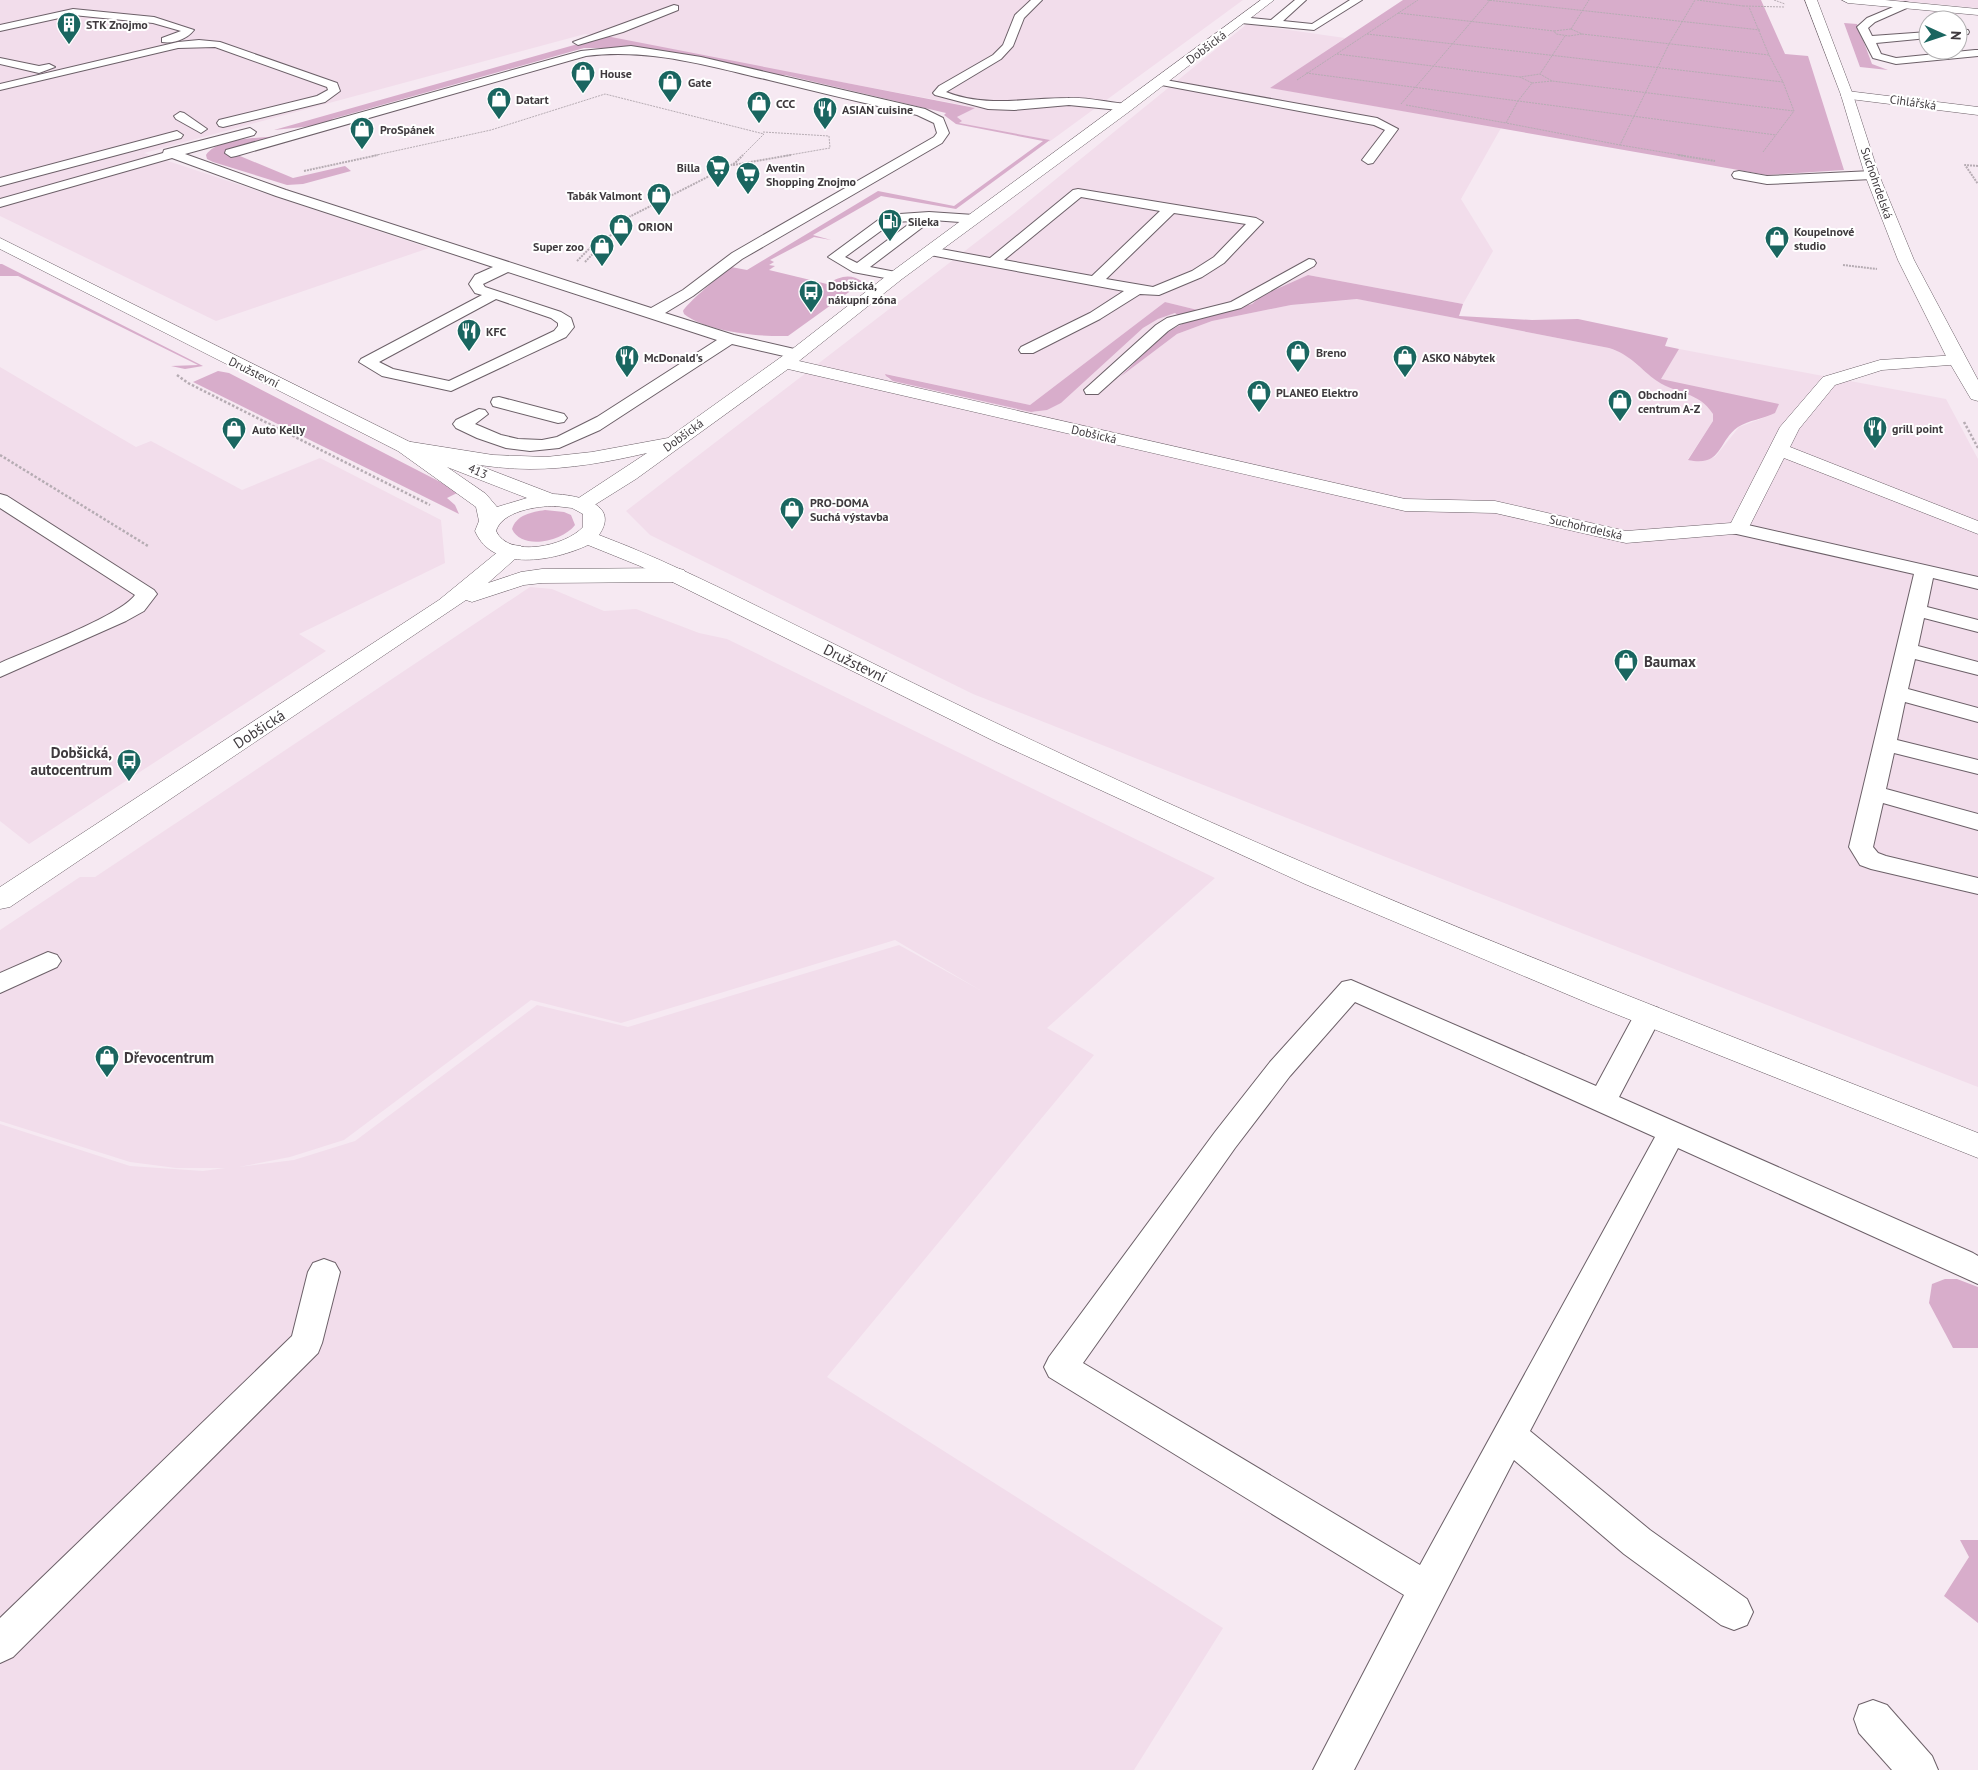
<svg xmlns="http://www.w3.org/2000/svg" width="1978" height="1770" font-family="'PT Sans',sans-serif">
	<rect width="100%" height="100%" fill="#f6e9f2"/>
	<g fill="#f2ddeb" fill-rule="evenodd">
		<path d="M0 0H1243L1049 142V140L958 123 956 118 974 108 964 105 585 34 144 153 429 248 216 321 0 216Z"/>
		<path d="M1894 0H1978V8Z"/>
		<path d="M1247 24 1345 38 1271 88 1501 128 1461 199 1493 251 1463 304 1308 275 1261 296 1252 304 1214 314 1165 302 1030 405 886 374 888 379 1035 412 1061 403 1143 328 1158 319 1175 313 1186 322 1165 333 1120 377 1177 334 1212 321 1291 305 1358 299 1609 348 1623 353 1657 381 1696 397 1707 404 1713 414V421L1688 459 1697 461 1715 457 1739 427 1771 415 1660 379 1679 349 1946 399 1978 459V1087L1373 852 973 694 650 535 626 511 1013 214Z"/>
		<path d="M0 367 136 447 151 441 242 490 320 458 441 520 445 563 299 634 326 651 29 844 0 821Z"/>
		<path d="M530 587 552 589 604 611 636 609 699 633 727 639 1215 878 1047 1028 1094 1055 827 1377 1223 1628 1134 1770H0V1124L130 1166 203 1171 225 1168H176L130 1162 0 1121V930L80 877H95ZM895 940 980 990 899 945 628 1027 537 1005 355 1141 294 1160 239 1167 290 1157 344 1140 531 1000 621 1023Z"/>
	</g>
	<g fill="#d8adcb">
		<path d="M1403 0H1761L1785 54 1808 56 1844 170 1767 175 1270 88Z"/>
		<path d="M1844 23 1857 24 1872 64 1888 70 1860 67Z"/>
		<path d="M606 36 975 108 957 117 962 121 959 123 1050 140 956 209 881 196 813 235 831 240 814 237 770 260 774 262 769 265 775 266 769 270 827 284C841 276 850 273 863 282L788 336C760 337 707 332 684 314L683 311C686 304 722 274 731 267L747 270 878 191 954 206 1043 141 956 124 944 115 946 113 785 75 779 77 622 48H584L332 119 334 121 313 126 274 130Z"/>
		<path d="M278 136 228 151 293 178 345 166 351 171 303 184 287 185 213 162 207 159 206 155C217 138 259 138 278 136Z"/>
		<path d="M0 264H2L203 366 185 369 171 366 198 365 18 276H0Z"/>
		<path d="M1308 275 1463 304 1459 316 1532 320 1578 319 1668 338 1665 346 1679 349 1661 379 1779 404 1775 413C1763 419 1749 420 1738 427 1717 442 1723 467 1688 460L1713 421V414C1698 391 1678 395 1657 381 1640 369 1630 354 1609 348L1357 299 1291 305 1212 321 1177 334 1120 377 1165 333 1186 322 1175 313 1158 319 1143 328 1061 403 1047 410 1031 412 893 381 886 376 885 374 1030 405 1165 302 1214 314 1252 304 1261 296Z"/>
		<path d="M218 371 229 373 450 487 457 493 447 498 455 505 459 514 193 382Z"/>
		<path d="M545 510 564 512 571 515 575 525C563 541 522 551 512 529 516 515 532 512 545 510Z"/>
		<path d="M1945 1279H1957L1978 1287V1348H1953L1929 1303 1932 1284Z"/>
		<path d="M1960 1540H1978V1623L1944 1596 1969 1557Z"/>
	</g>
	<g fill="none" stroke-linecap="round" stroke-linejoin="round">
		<defs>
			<g id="lane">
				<path d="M1031 0H1042L1024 18 1013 46 1001 59 946 92C986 108 1027 98 1068 98 1086 97 1106 102 1125 104L1131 108 1129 111 1069 105 1014 110 988 109 935 95 933 93 939 86 993 55 1003 45 1015 15Z"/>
				<path d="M1295 0H1306L1283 21 1312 24 1350 0H1362L1314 30 1241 23 1236 20 1241 17 1271 20Z"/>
				<path d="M1905 2 1909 3V7L1875 22 1868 28 1872 36 1928 32V38L1876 43 1881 54 1896 58 1975 50H1978V56L1896 64 1873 58 1857 27 1867 18Z"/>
				<path d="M674 5 678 6V10L623 32 578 45 573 42Z"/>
				<path d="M73 9 154 17 194 30C187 39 174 44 162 42V38L181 31 153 23 73 15 0 31V25Z"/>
				<path d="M1958 29 1968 30 1969 32 1968 34 1958 35Z"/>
				<path d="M199 40 220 42 337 83 340 91 325 102 223 127 219 126 217 123 219 120 317 96 328 90 327 87 215 47 178 48 0 90V84L178 42Z"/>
				<path d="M631 46 701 57 925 109 943 118 949 133 942 143 742 259 693 296 665 313 734 335 803 351 805 354 803 357 797 359 732 344 600 430 559 448 530 451 506 448 477 438 456 428 453 424 456 420 479 409 485 410 488 414 475 424 501 435 518 439 542 440 557 437 597 417 717 340 508 272 483 284 485 287 561 312 571 318 574 327 566 337 451 391 382 376 359 362 361 359 482 295 475 293 469 284 475 275 493 267 276 196 172 158 0 207V199L163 153 164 150 250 128 256 132 254 135 185 154 286 190 651 308 683 290 732 253 934 137 937 133 934 123 917 115C868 104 818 92 769 80 708 66 650 48 586 56L236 156 231 157 225 153 226 150 581 51ZM496 299 551 318 558 323V326L554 331 449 381 393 369 379 362Z"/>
				<path d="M0 58 39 66 49 64 55 67 39 73 0 64Z"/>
				<path d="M1160 79 1377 118 1398 129 1373 163 1368 164 1362 160 1385 130 1374 125 1156 84 1154 82Z"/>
				<path d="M180 112 184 113 207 129 201 133 176 119 174 116Z"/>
				<path d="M177 131 183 135 181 138 0 186V178Z"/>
				<path d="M1739 171 1767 176 1872 171 1879 175 1872 179 1767 184 1734 178 1732 175 1734 172Z"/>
				<path d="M1078 189 1256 218 1263 222 1224 263 1202 277 1159 295 1140 294 1100 319 1033 353H1021L1019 350 1021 347 1090 313 1124 291 930 255 923 251 930 247 990 258 1073 190ZM1081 197 1160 211 1092 276 1004 260ZM1174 213 1246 224 1214 257 1192 271 1153 287 1106 279Z"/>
				<path d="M929 212 974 215 981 219 974 223 932 220 870 267 901 273 903 276 901 279 896 280 853 272 828 257 885 215ZM913 221 857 263 845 257 893 222Z"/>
				<path d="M1309 259 1314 260 1316 263 1314 266 1241 308 1179 324 1168 331 1098 394H1086L1084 390 1156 325 1167 318 1231 302Z"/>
				<path d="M499 397 564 414 567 418 564 422 558 423 493 406 491 402 493 398Z"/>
				<path d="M0 494 7 496 154 590 157 594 144 611 126 621 0 677V663C29 650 120 616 135 595L0 508Z"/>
				<path d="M1739 523 1978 577V589L1933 578 1927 607 1978 620V632L1924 618 1918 646 1978 662V675L1915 659 1908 689 1978 708V722L1905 702 1897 740 1978 760V774L1894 753 1886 789 1978 814V830L1883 803 1873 847 1878 853 1886 856 1978 878V894L1871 869 1860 865 1849 847 1914 574 1732 533 1729 529 1732 525Z"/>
				<path d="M48 952 57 955 61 961 57 967 0 993V973Z"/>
				<path d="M1351 980 1596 1086 1638 1008 1648 1005 1658 1008 1662 1015 1619 1097 1973 1253 1978 1256V1284L1678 1148 1530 1431 1650 1530 1747 1599 1753 1612 1747 1625 1734 1630 1721 1625 1624 1554 1514 1460 1354 1770H1313L1404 1595 1049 1377 1044 1367 1049 1357 1215 1132 1270 1062 1342 982ZM1355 1002 1655 1137 1420 1565 1083 1363 1235 1148 1290 1076Z"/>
				<path d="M324 1259 335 1263 340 1272 322 1343 318 1353 13 1657 0 1663V1618L292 1336 308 1272 313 1263Z"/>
				<path d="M1873 1700 1887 1705 1932 1756 1938 1770H1892L1859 1733 1854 1719 1859 1705Z"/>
			</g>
			<g id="street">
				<path d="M1261 0H1274L1130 111 902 279 799 361 1405 499 1495 501 1626 531 1731 523 1780 427 1823 377 1880 360 1957 355 1963 356 1966 360 1963 364 1882 370 1835 385 1799 429 1790 447 1978 521V534L1784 458 1746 533 1626 543 1495 513 1405 511 788 369 636 479 588 509 581 511 574 509 571 505 574 501 647 453C608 462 570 469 530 469 488 469 446 459 405 453L398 451 395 447 398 443 405 441 493 455 546 457 592 452 668 438 791 350 890 273Z"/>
				<path d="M1842 0H1885L1978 9V15L1848 3Z"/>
				<path d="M1847 91 1978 107V115L1842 98 1841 95 1842 92Z"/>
				<path d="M513 545 521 546 524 551 488 583 521 572 542 569 676 568 684 570 687 575 684 580 676 582 542 583 524 585 472 602 466 600 10 907 0 909V887L439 600 505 546Z"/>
			</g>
			<g id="secondary">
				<path d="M1805 0H1817L1853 95 1879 175 1914 260 1978 380V401L1971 399 1948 360 1898 260 1865 175 1841 95Z"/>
				<path d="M0 238 412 443 426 452 434 449 441 451 553 494C576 495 621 503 599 535 679 565 755 606 832 643 940 697 1049 749 1159 799 1428 921 1704 1025 1978 1133V1158L1588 1003 1305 884 996 742 640 566 588 545C554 561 493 573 475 531L479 521 476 507 398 451 0 249ZM447 467 527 498 497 507 486 494ZM555 506 572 508 583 514V527C566 546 509 559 496 531 502 511 537 506 555 506Z"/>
			</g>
		</defs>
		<use href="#lane" stroke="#6c6068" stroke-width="2"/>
		<use href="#street" stroke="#6c6068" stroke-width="1"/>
		<use href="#secondary" stroke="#6c6068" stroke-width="1"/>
		<g stroke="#b6acb3" stroke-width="1" stroke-dasharray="2 1" stroke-linecap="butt">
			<path d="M1487 0 1760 30"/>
			<path d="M1697 0 1743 6"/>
			<path d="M1774 0 1785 4"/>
			<path d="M1743 6 1784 7"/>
			<path d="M1398 13 1554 31"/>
			<path d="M1571 29 1582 34 1569 36 1556 34 1554 31Z"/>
			<path d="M1571 29 1589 0"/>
			<path d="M1367 34 1783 82 1769 55"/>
			<path d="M1582 34 1769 55 1749 7"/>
			<path d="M1565 36 1540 74 1552 81 1794 111"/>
			<path d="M1337 54 1520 77"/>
			<path d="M1306 73 1776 135"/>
			<path d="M1297 80 1418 0"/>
			<path d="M1552 81 1532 83 1518 101 1506 123 1620 145 1669 44 1695 0"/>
			<path d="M1532 83 1520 77 1540 74"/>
			<path d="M1401 104 1490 0"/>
			<path d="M1406 105 1506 123"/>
			<path d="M763 132 829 136 830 148 784 156"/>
			<path d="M1620 145 1686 156"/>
			<path d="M1763 152 1794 111 1783 82"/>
			<path d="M372 156 491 130 605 94 764 134 742 156"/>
		</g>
		<g stroke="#b6acb3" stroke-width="2" stroke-dasharray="2 1" stroke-linecap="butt">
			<path d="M1678 155 1715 161"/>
			<path d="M733 165 791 155"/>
			<path d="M1978 166 1965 165 1978 184"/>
			<path d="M304 171 378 155"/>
			<path d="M577 261 594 244 606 240 629 217 735 163 743 155"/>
			<path d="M585 262 605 241"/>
			<path d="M1843 265 1877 269"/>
		</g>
		<g stroke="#b6acb3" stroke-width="2.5" stroke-dasharray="2.5 2" stroke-linecap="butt">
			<path d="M177 375 188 383 430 505"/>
			<path d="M1964 422 1978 448"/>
			<path d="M0 455 148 546"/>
		</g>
		<use href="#lane" fill="#fff" fill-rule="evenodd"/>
		<use href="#street" fill="#fff" fill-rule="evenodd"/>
		<use href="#secondary" fill="#fff" fill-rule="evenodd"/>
	</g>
	<defs>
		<symbol id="building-pin" viewBox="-11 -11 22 30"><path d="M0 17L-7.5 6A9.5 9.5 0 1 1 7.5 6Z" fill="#1a6660" stroke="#fff"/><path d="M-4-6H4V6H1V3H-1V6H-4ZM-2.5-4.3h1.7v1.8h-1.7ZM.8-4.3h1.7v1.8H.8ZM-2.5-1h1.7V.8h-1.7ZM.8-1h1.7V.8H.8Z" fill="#fff"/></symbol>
		<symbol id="shop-pin" viewBox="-11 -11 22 30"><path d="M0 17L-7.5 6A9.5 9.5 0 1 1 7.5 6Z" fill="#1a6660" stroke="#fff"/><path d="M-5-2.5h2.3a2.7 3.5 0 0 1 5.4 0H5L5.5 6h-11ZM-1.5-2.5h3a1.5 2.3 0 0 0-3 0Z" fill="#fff"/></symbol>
		<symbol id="restaurant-pin" viewBox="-11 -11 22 30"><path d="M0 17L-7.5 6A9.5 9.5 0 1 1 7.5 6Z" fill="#1a6660" stroke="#fff"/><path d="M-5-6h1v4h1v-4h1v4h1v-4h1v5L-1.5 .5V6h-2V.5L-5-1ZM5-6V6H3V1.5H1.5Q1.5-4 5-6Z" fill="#fff"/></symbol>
		<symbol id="supermarket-pin" viewBox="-11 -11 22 30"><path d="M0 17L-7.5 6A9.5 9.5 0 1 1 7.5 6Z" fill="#1a6660" stroke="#fff"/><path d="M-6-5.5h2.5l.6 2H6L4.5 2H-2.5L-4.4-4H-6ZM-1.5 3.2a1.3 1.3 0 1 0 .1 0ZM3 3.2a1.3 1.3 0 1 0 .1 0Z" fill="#fff"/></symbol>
		<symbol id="fuel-pin" viewBox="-11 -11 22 30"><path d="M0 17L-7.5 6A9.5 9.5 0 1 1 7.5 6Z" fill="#1a6660" stroke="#fff"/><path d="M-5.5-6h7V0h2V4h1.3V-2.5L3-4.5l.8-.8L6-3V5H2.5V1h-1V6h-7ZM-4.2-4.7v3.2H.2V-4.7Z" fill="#fff"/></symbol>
		<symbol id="bus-pin" viewBox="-11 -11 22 30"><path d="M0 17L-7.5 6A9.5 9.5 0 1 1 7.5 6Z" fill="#1a6660" stroke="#fff"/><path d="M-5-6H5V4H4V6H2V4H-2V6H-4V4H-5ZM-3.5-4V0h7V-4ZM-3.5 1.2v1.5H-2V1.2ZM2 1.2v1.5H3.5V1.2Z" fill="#fff"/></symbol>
	</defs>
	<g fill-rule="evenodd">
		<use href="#building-pin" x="55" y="10" width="28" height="38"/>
		<use href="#shop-pin" x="569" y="59" width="28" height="38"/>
		<use href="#shop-pin" x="656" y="68" width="28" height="38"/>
		<use href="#shop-pin" x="485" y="85" width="28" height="38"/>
		<use href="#shop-pin" x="745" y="89" width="28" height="38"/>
		<use href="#restaurant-pin" x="811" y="95" width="28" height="38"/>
		<use href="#shop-pin" x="348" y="115" width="28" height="38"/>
		<use href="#supermarket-pin" x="704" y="153" width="28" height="38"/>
		<use href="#supermarket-pin" x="734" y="160" width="28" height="38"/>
		<use href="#shop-pin" x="645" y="181" width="28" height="38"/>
		<use href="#fuel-pin" x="876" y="207" width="28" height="38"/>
		<use href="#shop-pin" x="607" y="212" width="28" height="38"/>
		<use href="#shop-pin" x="1763" y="224" width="28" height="38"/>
		<use href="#shop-pin" x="588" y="232" width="28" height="38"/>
		<use href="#bus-pin" x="797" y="278" width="28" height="38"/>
		<use href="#restaurant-pin" x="455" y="317" width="28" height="38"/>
		<use href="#shop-pin" x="1284" y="338" width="28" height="38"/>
		<use href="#restaurant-pin" x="613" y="343" width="28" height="38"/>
		<use href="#shop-pin" x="1391" y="343" width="28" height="38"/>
		<use href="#shop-pin" x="1245" y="378" width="28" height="38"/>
		<use href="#shop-pin" x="1606" y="387" width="28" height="38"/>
		<use href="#restaurant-pin" x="1861" y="414" width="28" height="38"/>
		<use href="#shop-pin" x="220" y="415" width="28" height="38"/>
		<use href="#shop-pin" x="778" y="495" width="28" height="38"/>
		<use href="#shop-pin" x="1612" y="647" width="28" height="38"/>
		<use href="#bus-pin" x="115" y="747" width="28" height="38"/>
		<use href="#shop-pin" x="93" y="1043" width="28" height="38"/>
	</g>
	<g text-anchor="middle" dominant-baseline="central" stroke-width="4" stroke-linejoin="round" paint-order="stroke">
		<g font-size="12" font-weight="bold" fill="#3f3a3e" stroke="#fff" text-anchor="start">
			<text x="86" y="24">STK Znojmo</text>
			<text x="600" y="73">House</text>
			<text x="688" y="82">Gate</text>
			<text x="516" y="99">Datart</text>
			<text x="776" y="103">CCC</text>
			<text x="842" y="109">ASIAN cuisine</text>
			<text x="380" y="129">ProSpánek</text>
			<text x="700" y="167" text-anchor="end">Billa</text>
			<text x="766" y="167">Aventin<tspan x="766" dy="14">Shopping Znojmo</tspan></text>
			<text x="642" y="195" text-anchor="end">Tabák Valmont</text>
			<text x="908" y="221">Sileka</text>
			<text x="638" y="226">ORION</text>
			<text x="1794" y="231">Koupelnové<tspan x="1794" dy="14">studio</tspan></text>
			<text x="584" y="246" text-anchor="end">Super zoo</text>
			<text x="828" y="285">Dobšická,<tspan x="828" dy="14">nákupní zóna</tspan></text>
			<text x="486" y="331">KFC</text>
			<text x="1316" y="352">Breno</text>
			<text x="644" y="357">McDonald's</text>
			<text x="1422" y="357">ASKO Nábytek</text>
			<text x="1276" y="392">PLANEO Elektro</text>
			<text x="1638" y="394">Obchodní<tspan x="1638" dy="14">centrum A-Z</tspan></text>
			<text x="1892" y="428">grill point</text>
			<text x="252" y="429">Auto Kelly</text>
			<text x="810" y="502">PRO-DOMA<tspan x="810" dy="14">Suchá výstavba</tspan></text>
		</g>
		<g font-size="12" fill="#3f3a3e" stroke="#fff">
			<text transform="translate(1206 47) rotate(-37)">Dobšická</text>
			<text transform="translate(1913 102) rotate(8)">Cihlářská</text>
			<text transform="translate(1877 183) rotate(71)">Suchohrdelská</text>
			<text transform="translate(254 372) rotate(26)">Družstevní</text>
			<text transform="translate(1094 434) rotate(13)">Dobšická</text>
			<text transform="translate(683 435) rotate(-36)">Dobšická</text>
			<text transform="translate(478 471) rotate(23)">413</text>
			<text transform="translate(1586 527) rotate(13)">Suchohrdelská</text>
		</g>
		<g font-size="15" font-weight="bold" fill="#3f3a3e" stroke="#fff" text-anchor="start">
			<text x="1644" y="661">Baumax</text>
			<text x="112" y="752" text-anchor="end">Dobšická,<tspan x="112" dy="17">autocentrum</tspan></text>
			<text x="124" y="1057">Dřevocentrum</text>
		</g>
		<g font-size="15" fill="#3f3a3e" stroke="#fff">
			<text transform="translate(855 663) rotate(26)">Družstevní</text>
			<text transform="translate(259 729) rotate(-33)">Dobšická</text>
		</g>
	</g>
	<g transform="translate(1943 35) rotate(93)"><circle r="24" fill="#ffffff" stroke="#b2b0b2"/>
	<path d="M0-4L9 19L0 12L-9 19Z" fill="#1a6660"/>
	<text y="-8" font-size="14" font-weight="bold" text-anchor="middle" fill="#3f3a3e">N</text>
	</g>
</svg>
